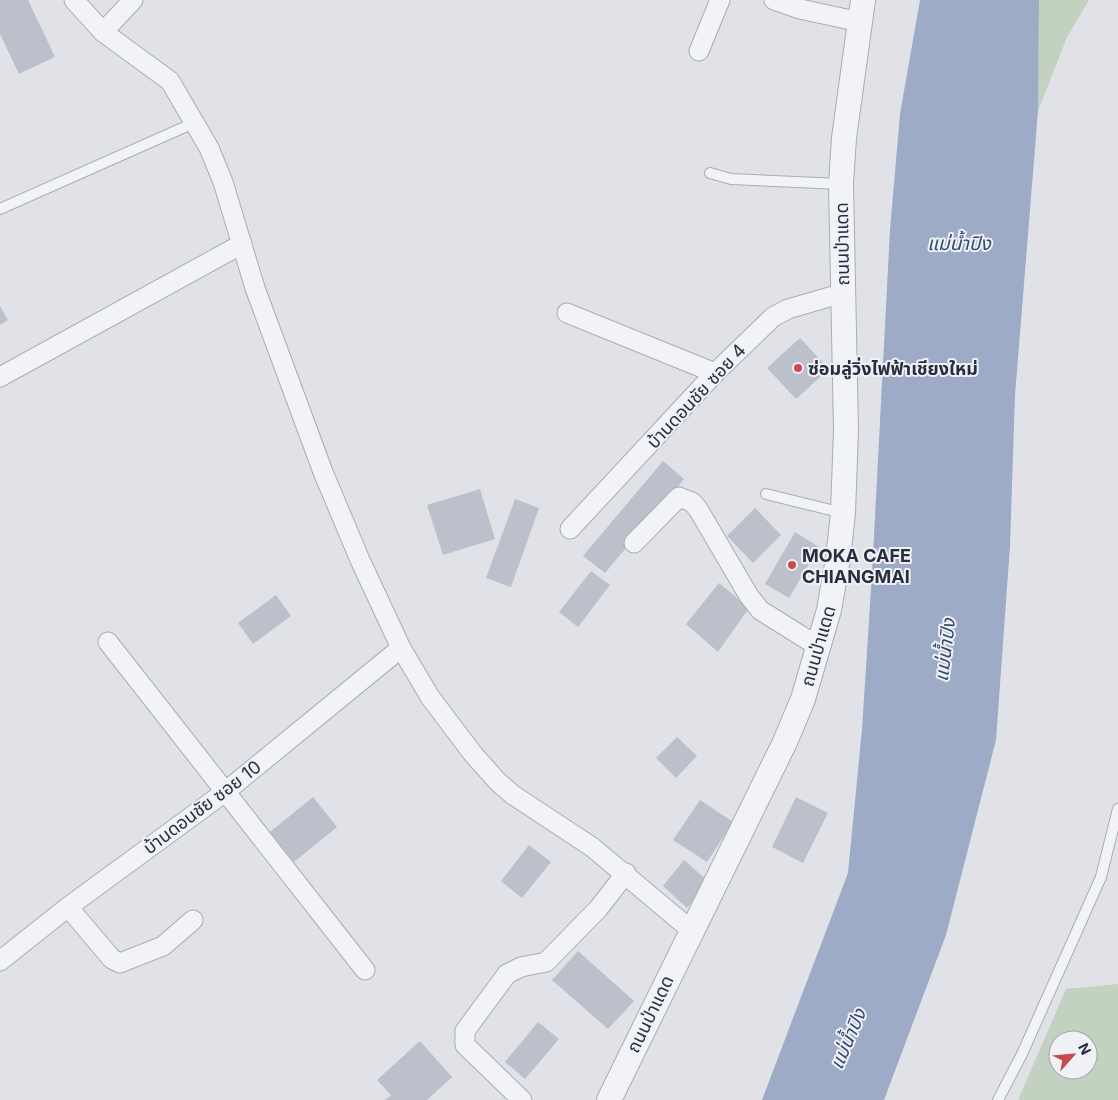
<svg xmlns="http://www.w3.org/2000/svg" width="1118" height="1100" font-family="Inter,'Noto Sans Thai',sans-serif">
	<rect width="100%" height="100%" fill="#e0e2e8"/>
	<g fill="#c3d1c1" fill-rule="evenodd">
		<path d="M1039 0H1089L1067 37 1038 111Z"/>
		<path d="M1118 984V1100H1018L1066 989ZM1058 1040H1088V1070H1058Z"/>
	</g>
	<path fill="#9dabc6" d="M920 0H1039L1038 111 1015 395 1010 546 996 740 946 935 884 1100H762L848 873 862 729 872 574 890 230 900 114Z"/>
	<g fill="#bdc0ca">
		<path d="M0 0H28L55 57 19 74 0 34Z"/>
		<path d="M0 306 8 320 0 325Z"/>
		<path d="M800 338 829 369 796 399 767 368Z"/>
		<path d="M663 461 684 479 605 573 583 556Z"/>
		<path d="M480 489 495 539 443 555 427 505Z"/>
		<path d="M515 499 539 508 511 587 486 578Z"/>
		<path d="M755 508 781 535 753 563 727 536Z"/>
		<path d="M795 532 819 547 789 598 765 584Z"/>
		<path d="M591 571 610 585 578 627 559 612Z"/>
		<path d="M719 583 749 608 718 652 686 624Z"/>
		<path d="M276 595 291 616 253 644 238 623Z"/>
		<path d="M677 737 697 756 676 778 656 758Z"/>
		<path d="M313 797 337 827 294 862 270 832Z"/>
		<path d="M796 797 828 813 803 863 772 847Z"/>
		<path d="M700 800 733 822 707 862 673 840Z"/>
		<path d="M529 845 551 862 522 898 501 881Z"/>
		<path d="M684 860 709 882 687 908 663 886Z"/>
		<path d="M578 951 634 1001 608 1029 552 980Z"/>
		<path d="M538 1022 559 1039 525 1079 505 1062Z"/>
		<path d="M420 1041 452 1077 427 1100H385L391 1095 377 1080Z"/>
	</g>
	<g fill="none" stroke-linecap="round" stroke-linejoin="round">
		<defs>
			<g id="service">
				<path d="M710 173 731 179 841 184"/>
				<path d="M0 209 196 122"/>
				<path d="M766 494 843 513"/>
				<path d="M998 1100 1022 1054 1101 877 1118 809"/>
			</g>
			<g id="minor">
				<path d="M74 0 103 32 170 81 209 148 223 182 255 288 323 472 360 560 401 648 430 697 473 754 498 782 513 795 592 847 691 930"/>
				<path d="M774 0 800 9 860 22"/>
				<path d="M103 32 133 0"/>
				<path d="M699 51 720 0"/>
				<path d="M567 313 715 373"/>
				<path d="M0 377 242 244"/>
				<path d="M570 529 715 373 773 317 788 309 843 293"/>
				<path d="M634 543 679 497 692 502 698 509 749 596 760 610 819 647"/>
				<path d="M108 642 365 970"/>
				<path d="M68 907 112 959 120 963 163 946 193 920"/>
				<path d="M0 961 68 907 225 792 401 648"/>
				<path d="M522 1100 465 1045V1031L507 974 521 967 546 962 598 909 626 873"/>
			</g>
			<path id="tertiary" d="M609 1100 785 742 803 699 829 610 838 559 843 513 846 430 841 184 844 138 863 0"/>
		</defs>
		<use href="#service" stroke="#a9acb5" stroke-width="12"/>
		<use href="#minor" stroke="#a9acb5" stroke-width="21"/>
		<use href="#tertiary" stroke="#a9acb5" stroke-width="26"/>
		<use href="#service" stroke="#f2f3f6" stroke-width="10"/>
		<use href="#minor" stroke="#f2f3f6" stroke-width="19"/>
		<use href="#tertiary" stroke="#f2f3f6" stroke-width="24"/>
	</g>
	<g fill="#c64b4c" stroke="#eff1f6" stroke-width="2">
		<circle cx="798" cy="368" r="5"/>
		<circle cx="792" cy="565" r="5"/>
	</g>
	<g text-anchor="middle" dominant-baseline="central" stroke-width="4" stroke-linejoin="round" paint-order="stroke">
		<g font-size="18" fill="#292e3e" stroke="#eff1f6">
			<text transform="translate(842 244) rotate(-91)">ถนนป่าแดด</text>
			<text transform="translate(696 396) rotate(-47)">บ้านดอนชัย ซอย 4</text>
			<text transform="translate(818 646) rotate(-74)">ถนนป่าแดด</text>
			<text transform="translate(202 807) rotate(-37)">บ้านดอนชัย ซอย 10</text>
			<text transform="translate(650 1014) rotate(-64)">ถนนป่าแดด</text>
		</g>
		<g font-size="18" font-weight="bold" fill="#292e3e" stroke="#eff1f6" text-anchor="start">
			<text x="808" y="368">ซ่อมลู่วิ่งไฟฟ้าเชียงใหม่</text>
			<text x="802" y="555">MOKA CAFE<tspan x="802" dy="21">CHIANGMAI</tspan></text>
		</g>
		<g font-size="19" font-style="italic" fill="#364770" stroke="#eff1f6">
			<text x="959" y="243">แม่น้ำปิง</text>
			<text transform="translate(945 650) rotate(-83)">แม่น้ำปิง</text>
			<text transform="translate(848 1039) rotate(-67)">แม่น้ำปิง</text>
		</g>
	</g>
	<g transform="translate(1073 1055) rotate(63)"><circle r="24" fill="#eff1f6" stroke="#a0a3ac"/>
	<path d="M0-4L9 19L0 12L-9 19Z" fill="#c64b4c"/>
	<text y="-8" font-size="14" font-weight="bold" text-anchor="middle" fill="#292e3e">N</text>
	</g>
</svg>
